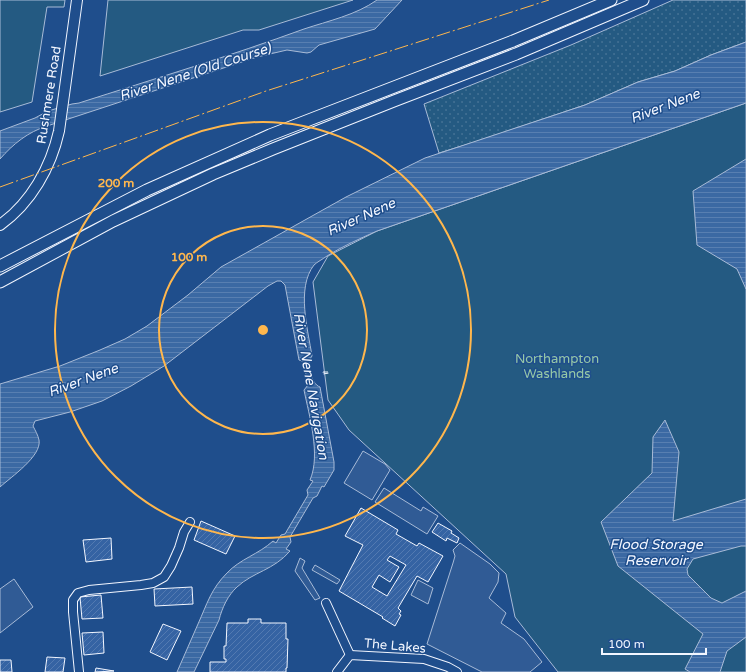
<svg xmlns="http://www.w3.org/2000/svg" width="746" height="672" font-family="'Varela Round',sans-serif">
	<defs>
		<pattern id="grass-dots" width="8" height="8" patternUnits="userSpaceOnUse"><rect width="8" height="8" fill="#245a82"/><path d="M2 2h.1M6 6h.1" fill="none" stroke="#447295" stroke-width="1.8" stroke-linecap="round"/></pattern>
		<pattern id="water-rules" width="6" height="5" patternUnits="userSpaceOnUse"><rect width="6" height="5" fill="#3b69a3"/><path d="M0 2.5h6" fill="none" stroke="#587fb1"/></pattern>
		<pattern id="building-hatch" width="6" height="6" patternUnits="userSpaceOnUse"><rect width="6" height="6" fill="#3563a3"/><path d="M-1 1l2-2M0 6l6-6M5 7l2-2" fill="none" stroke="#537ab1"/></pattern>
	</defs>
	<rect width="100%" height="100%" fill="#1f4e8c"/>
	<path fill="url(#grass-dots)" stroke="#a8bbd7" d="M673 0H746V42L711 55 675 71 638 82 585 105 475 142 439 153 424 104 571 45Z"/>
	<g fill="#245a82" stroke="#a8bbd7">
		<path d="M0 0H65L64 7H47L32 102 0 112Z"/>
		<path d="M108 0H353L259 30H243L100 76Z"/>
		<path d="M746 103V672H558L515 617 506 574 349 430 328 400 313 282 328 256 377 231Z"/>
	</g>
	<g fill="#305b95" stroke="#a8bbd7">
		<path d="M363 451 385 464 390 470 372 500 344 483Z"/>
		<path d="M384 488 421 511 423 507 438 516 427 534 375 502Z"/>
		<path d="M460 543 490 564 499 573 498 582 489 598 506 613 501 623 524 639 542 662 530 672H482L427 644 453 563 455 556 453 550Z"/>
		<path d="M300 558 305 561 302 568 320 598 315 600 295 571Z"/>
		<path d="M315 565 340 580 337 584 312 570Z"/>
		<path d="M14 579 33 607 0 633V589Z"/>
		<path d="M418 580 433 588 428 604 411 595Z"/>
	</g>
	<g fill="url(#water-rules)" stroke="#a8bbd7">
		<path d="M377 0H402L375 29 319 45 311 52 307 53 287 50 257 57 47 126C28 132 13 144 0 159V131L35 118 48 111 72 104 79 103C154 79 230 56 304 29 328 21 356 15 377 0Z"/>
		<path d="M746 42V103L377 231C359 239 343 246 327 256 323 259 317 262 314 265 296 288 308 330 312 356 306 363 311 384 320 387L334 462V470L324 487 322 486 317 496 313 498 290 537 291 542 286 549 290 551C274 570 253 572 237 587 228 595 222 608 219 620L194 672H177C184 656 191 640 198 624 207 604 211 589 227 573 240 559 259 554 273 541L276 543 281 535 285 534 308 495 307 490 313 481 310 480C321 455 309 415 304 390L308 385 304 364 302 361 299 360 285 285 281 281H277L268 286 164 366 131 386 102 401 70 412 35 421 33 426C35 430 38 435 39 440 42 456 11 477 0 487V384L60 366 100 350 125 339 147 326 188 295 221 267 346 197 425 158 585 105 638 82 675 71 711 55Z"/>
		<path d="M746 159V289L737 269 697 245 693 191Z"/>
		<path d="M665 420 679 452 673 521 746 499V546H741L693 559 687 569 688 575 711 598 722 603 746 591V637L727 651 720 672H690L685 669 703 634 618 566 601 522 652 473 653 437Z"/>
	</g>
	<g fill="url(#building-hatch)" stroke="#f2f6ff" fill-rule="evenodd">
		<path d="M361 508 398 530 396 534 417 546 419 543 443 556 428 582 417 576 398 608 401 611 399 614 401 615 395 626 382 618 383 617 339 591 363 545 345 536ZM390 556 406 565 387 596 372 587 379 575 390 582 399 567 387 560Z"/>
		<path d="M201 521 235 536 226 554 194 540Z"/>
		<path d="M438 523 452 531 451 533 459 538 457 543 447 538 446 541 432 532Z"/>
		<path d="M111 538 112 559 86 562 83 540Z"/>
		<path d="M192 587 193 604 155 606 154 589Z"/>
		<path d="M101 595 103 618 82 619 80 597Z"/>
		<path d="M248 619H261V623H286V639H288L287 668H286V672H210V662H226V659H224V646H226L227 623H248Z"/>
		<path d="M163 624 181 631 167 660 150 652Z"/>
		<path d="M103 632 104 653 84 655 82 633Z"/>
		<path d="M47 657 65 658 63 672H45Z"/>
		<path d="M0 660H11L12 672H0Z"/>
		<path d="M96 668 114 671 95 672Z"/>
	</g>
	<g fill="none" stroke-linecap="round" stroke-linejoin="round">
		<defs>
			<g id="minor">
				<path d="M326 603 350 655"/>
				<path d="M79 672 73 612V600L78 593 89 590 141 585 153 583 164 577 171 566 179 548 184 532 190 522"/>
				<path d="M337 672 350 655 424 659 448 667 457 672"/>
			</g>
			<path id="major" d="M0 225C31 203 51 167 59 131L77 0"/>
			<g id="highway">
				<path d="M0 266 147 190 270 135 513 41 611 0"/>
				<path d="M0 282 113 221 213 174 273 149 394 101 516 54 643 0"/>
			</g>
		</defs>
		<use href="#minor" stroke="#f2f6ff" stroke-width="10"/>
		<use href="#major" stroke="#f2f6ff" stroke-width="12"/>
		<use href="#highway" stroke="#f2f6ff" stroke-width="13"/>
		<use href="#minor" stroke="#1f4e8c" stroke-width="8"/>
		<use href="#major" stroke="#1f4e8c" stroke-width="10"/>
		<use href="#highway" stroke="#1f4e8c" stroke-width="11"/>
		<path stroke="#f2f6ff" stroke-width="1" stroke-dasharray="5 2" stroke-linecap="butt" d="M323 372H328L329 373 323 374Z"/>
		<path stroke="#ffb74d" stroke-width="1" stroke-dasharray="14 3 2 3" stroke-linecap="butt" d="M0 187 266 91 549 0"/>
	</g>
	<g fill="none" stroke="#ffb74d" stroke-width="2">
		<circle cx="263" cy="330" r="104"/>
		<circle cx="263" cy="330" r="208"/>
	</g>
	<g text-anchor="middle" dominant-baseline="central" stroke-width="3" stroke-linejoin="round" paint-order="stroke">
		<g font-size="13" fill="#f2f6ff" stroke="#1f4e8c">
			<text transform="translate(49 95) rotate(-81)">Rushmere Road</text>
			<text transform="translate(395 646) rotate(5)">The Lakes</text>
		</g>
		<g font-size="13" fill="#97c8a6" stroke="#1f4e8c">
			<text x="557" y="359">Northampton<tspan x="557" dy="15">Washlands</tspan></text>
		</g>
		<g font-size="14" font-style="italic" fill="#f2f6ff" stroke="#1f4e8c">
			<text transform="translate(195 72) rotate(-18)">River Nene (Old Course)</text>
			<text transform="translate(665 106) rotate(-21)">River Nene</text>
			<text transform="translate(361 217) rotate(-24)">River Nene</text>
			<text transform="translate(83 380) rotate(-20)">River Nene</text>
			<text transform="translate(311 386) rotate(80)">River Nene Navigation</text>
			<text x="656" y="544">Flood Storage<tspan x="656" dy="16">Reservoir</tspan></text>
		</g>
	</g>
	<circle cx="263" cy="330" r="6" fill="#ffb74d" stroke="#1f4e8c" stroke-width="2"/>
	<g font-size="12" text-anchor="middle" font-weight="bold" fill="#ffb74d" stroke="#1f4e8c" stroke-width="3" stroke-linejoin="round" paint-order="stroke">
		<text x="116" y="187">200 m</text>
		<text x="189" y="261">100 m</text>
	</g>
	<path d="M602 648v6h104v-6" fill="none" stroke="#f2f6ff" stroke-width="2"/>
	<text x="608" y="648" font-size="12" fill="#f2f6ff" stroke="#1f4e8c" stroke-width="3" paint-order="stroke">100 m</text>
</svg>
